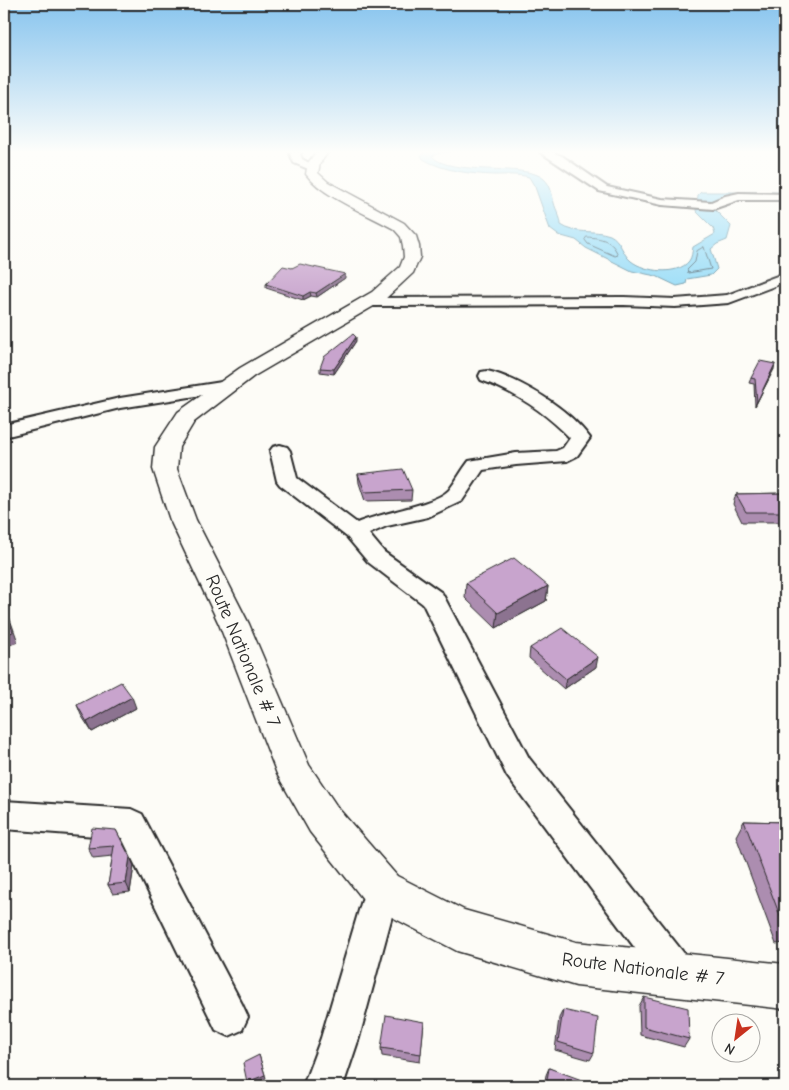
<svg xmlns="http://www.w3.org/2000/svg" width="789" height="1090" font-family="'Comic Neue',sans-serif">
	<rect width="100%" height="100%" fill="#fdfcf7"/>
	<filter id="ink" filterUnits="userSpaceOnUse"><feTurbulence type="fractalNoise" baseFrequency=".02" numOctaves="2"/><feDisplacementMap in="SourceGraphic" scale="10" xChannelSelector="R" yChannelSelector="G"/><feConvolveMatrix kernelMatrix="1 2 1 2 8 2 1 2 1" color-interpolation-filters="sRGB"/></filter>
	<g filter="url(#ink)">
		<path fill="#95dbf7" stroke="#6b95a5" d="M425 152H451L440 153 432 156C449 177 527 162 544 179 551 185 552 195 554 203 556 211 561 217 561 225 576 235 593 229 610 235 621 240 622 254 631 261 645 272 677 276 689 261 692 257 692 252 693 247L715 234 713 228 696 211 698 195 701 192H785V196L728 195 711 201 714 209 731 226 727 240 717 244 711 249 717 269 711 275 687 279 686 284 677 286 656 276 632 271 586 248 576 240 558 235 550 229 535 187 529 177C518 174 506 175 494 175 471 174 443 171 423 159L421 155Z"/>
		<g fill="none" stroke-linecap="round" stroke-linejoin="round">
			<g stroke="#55717d" stroke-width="1">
				<path d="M587 237C602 238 612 240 618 255L615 256 588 244 585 240Z"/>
				<path d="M704 247 711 269 688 273 687 270 695 262 697 251Z"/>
			</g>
			<defs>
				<g id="street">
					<path d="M292 152H302L300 154 302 159 318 168 313 171 294 163 290 154Z"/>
					<path d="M540 152H552L562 156 607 187 662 199 711 202 725 196 739 193 785 194V200H739L713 209 662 205 599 191Z"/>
					<path d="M785 273V282L729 303 675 307 624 305 368 306 363 305 361 302 363 299 368 298 624 297 675 299 727 295Z"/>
					<path d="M487 371C521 379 569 409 590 438L577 456 567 461 516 465 483 470 462 501 428 517 387 526 369 534 384 552 442 593 529 758 690 961 695 974 690 987 677 992 664 987 507 776 423 604 368 562 347 537 280 485 277 481 270 451 273 447 280 445 287 447 290 451 297 478 357 523C379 513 435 505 449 490 456 481 462 470 469 461L516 453 556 451 563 448 570 438C545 412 515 392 481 380L479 376 481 372Z"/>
					<path d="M228 381 234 382 237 386 234 390 120 408 4 437V425L120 398Z"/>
					<path d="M4 801 131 809 142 814 242 1004 248 1017 242 1030 229 1036 216 1030 122 838 4 829Z"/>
					<path d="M382 873 394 878 399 890 359 1038 343 1086H303L321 1038 365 890 370 878Z"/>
				</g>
				<path id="primary" d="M316 152H328L320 163 318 173 328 182 404 223 416 236 419 246 420 257 413 273 384 300 254 376 194 422 179 447 177 469 196 520 249 624 309 765 338 808 397 876 464 910 576 942 785 964V1009L576 986 457 951 367 904 310 832 277 774 219 624 170 520 153 469 155 447 178 412 240 368 372 292 400 267 404 257 403 246 401 237 394 229C369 215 322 196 306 174L308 163Z"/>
			</defs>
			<use href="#street" stroke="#2b2b2b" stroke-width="4"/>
			<use href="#primary" stroke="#2b2b2b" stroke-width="3"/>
			<use href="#street" fill="#fdfcf7" fill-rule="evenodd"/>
			<use href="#primary" fill="#fdfcf7" fill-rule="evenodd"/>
		</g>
		<g fill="#ac8db0" stroke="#2b2b2b">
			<path d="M292 268 345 278 317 297 311 296 303 300 266 288V284Z"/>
			<path d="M356 341 334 374 320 372V368Z"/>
			<path d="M774 369 755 406 754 384 749 383 751 378Z"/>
			<path d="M358 474 412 490 411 500 365 501 359 483Z"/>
			<path d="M785 493V522H742L733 504 736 494Z"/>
			<path d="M466 583 548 586 546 601 496 628 465 598Z"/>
			<path d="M530 648 596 667 564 689 529 658Z"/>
			<path d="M77 705 136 708 92 732 81 715Z"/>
			<path d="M744 821 785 822V943L776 944 736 836Z"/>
			<path d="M116 830 134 866 130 892 113 894 108 885 113 856 93 858 88 848Z"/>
			<path d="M644 997 689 1039 684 1047 640 1035 639 1006Z"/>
			<path d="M563 1010 594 1053 590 1060 555 1050 559 1018Z"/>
			<path d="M424 1022 420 1062 382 1056 381 1048Z"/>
			<path d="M549 1068 589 1086H544L546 1075Z"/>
		</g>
		<g fill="#8c7390" stroke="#2b2b2b">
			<path d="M345 274V278L317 297 316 293Z"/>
			<path d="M310 292 311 296 303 300V296Z"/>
			<path d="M356 337V341L334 374V369Z"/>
			<path d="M775 364 774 369 755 406 757 402Z"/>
			<path d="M548 586 546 601 496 628 498 613Z"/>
			<path d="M4 602 18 642 4 647Z"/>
			<path d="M598 657 596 667 564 689 566 679Z"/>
			<path d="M132 697 136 708 92 732 87 722Z"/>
			<path d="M130 857 134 866 130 892 126 883Z"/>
			<path d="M259 1055 266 1078 249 1086 247 1082Z"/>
		</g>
		<g fill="#c8a4cd" stroke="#2b2b2b">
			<path d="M300 264 345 274 316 293 310 292 303 296 266 284 283 266 292 268Z"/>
			<path d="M353 334 356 337 334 369 320 368 324 357Z"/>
			<path d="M760 361 775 364 757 402 755 379 751 378Z"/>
			<path d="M403 469 412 490 365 492 358 474Z"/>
			<path d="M785 493V512H746L736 494Z"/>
			<path d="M514 558 548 586 498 613 466 583Z"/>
			<path d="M4 605 13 632 4 635Z"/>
			<path d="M562 628 598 657 566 679 530 648Z"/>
			<path d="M121 682 132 697 87 722 77 705Z"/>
			<path d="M744 821 785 822V929Z"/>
			<path d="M92 828 116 830 130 857 126 883 108 885 114 846 88 848Z"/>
			<path d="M644 997 688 1008 689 1039 644 1027Z"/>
			<path d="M563 1010 598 1018 594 1053 558 1042Z"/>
			<path d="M386 1015 424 1022 421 1054 381 1048Z"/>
			<path d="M259 1055 265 1075 247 1082 243 1063Z"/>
			<path d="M549 1068 590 1083 589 1086H546Z"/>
		</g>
	</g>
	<linearGradient id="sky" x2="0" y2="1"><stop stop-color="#87c4ee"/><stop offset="0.5" stop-color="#fefefb"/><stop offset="1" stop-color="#fefefb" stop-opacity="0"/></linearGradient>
	<rect width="789" height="304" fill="url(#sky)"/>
	<g text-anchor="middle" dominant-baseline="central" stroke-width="5" stroke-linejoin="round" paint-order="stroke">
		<g font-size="19" fill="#2b2b2b" stroke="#fdfcf7">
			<text transform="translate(243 651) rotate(67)">Route Nationale # 7</text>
			<text transform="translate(643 969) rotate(7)">Route Nationale # 7</text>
		</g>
	</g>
	<rect width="789" height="1090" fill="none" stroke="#fdfcf7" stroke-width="20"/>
	<rect x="10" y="10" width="769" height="1070" fill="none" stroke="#2b2b2b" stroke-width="2" filter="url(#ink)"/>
	<g transform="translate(736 1038) rotate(210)"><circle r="24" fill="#fdfcf7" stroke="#a9a8a5"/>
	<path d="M0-4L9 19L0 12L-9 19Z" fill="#c8321e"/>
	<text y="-8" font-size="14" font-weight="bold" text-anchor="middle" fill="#2b2b2b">N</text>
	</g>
</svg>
